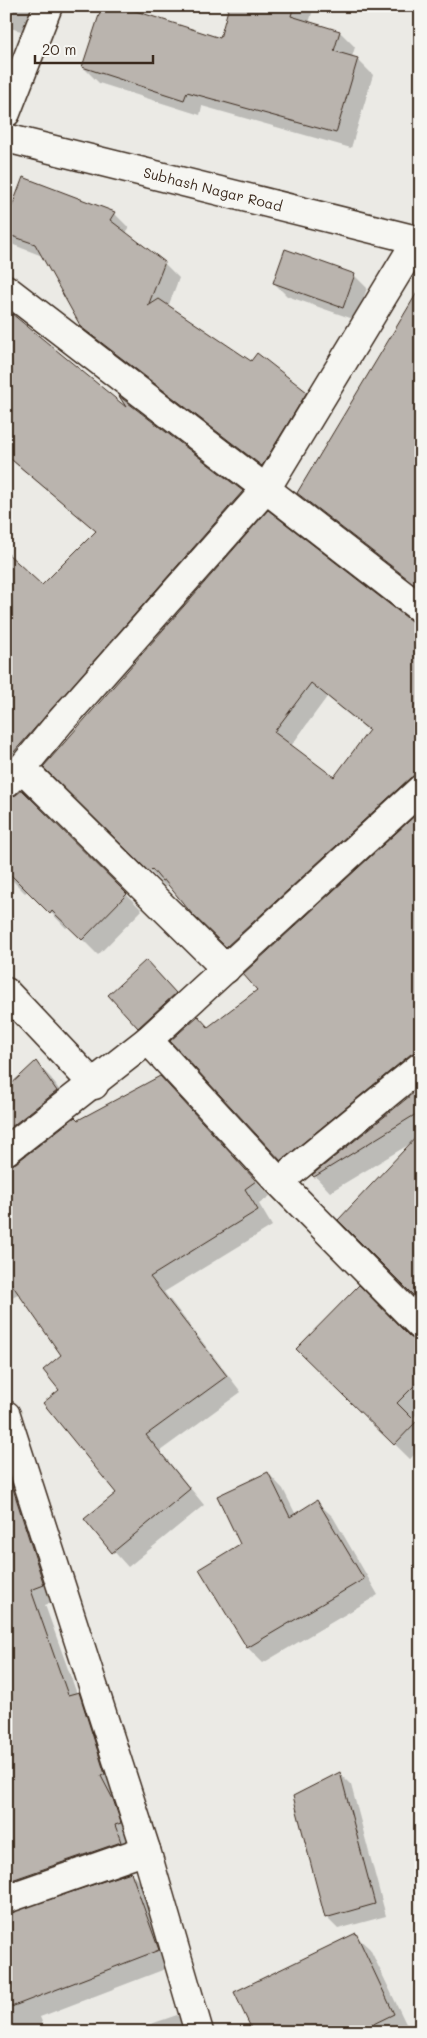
<svg xmlns="http://www.w3.org/2000/svg" width="427" height="2038" font-family="Mali,sans-serif">
	<rect width="100%" height="100%" fill="#ebeae5"/>
	<filter id="ink" filterUnits="userSpaceOnUse"><feTurbulence type="fractalNoise" baseFrequency=".02" numOctaves="2"/><feDisplacementMap in="SourceGraphic" scale="10" xChannelSelector="R" yChannelSelector="G"/><feConvolveMatrix kernelMatrix="1 2 1 2 8 2 1 2 1" color-interpolation-filters="sRGB"/></filter>
	<g filter="url(#ink)">
		<g fill="#0003" fill-rule="evenodd">
			<path d="M6 6H32L25 32 6 27Z"/>
			<path d="M255 6H314L309 23 340 32 355 47 352 57 357 59 373 75 351 148 202 106 200 115 99 83 83 67 221 40Z"/>
			<path d="M6 204 114 213 129 228 126 234 164 263 179 278 168 307 251 362 306 393 321 408 277 480 98 342 82 326 45 257 6 242Z"/>
			<path d="M354 275 367 288 356 320 287 296 274 283Z"/>
			<path d="M421 289V591L314 509 298 493Z"/>
			<path d="M123 400 242 492 259 509 6 794V553L42 586 97 532 6 456V427L130 412Z"/>
			<path d="M411 622 421 626V798L243 962 168 885 166 887 45 767ZM327 697 370 732 335 779 291 746Z"/>
			<path d="M22 791 142 910 98 955 69 926 66 928 29 890 25 893 6 874V809Z"/>
			<path d="M421 936V1075L297 1176 281 1160 208 1028 258 991Z"/>
			<path d="M159 974 189 1007 152 1040 139 1027Z"/>
			<path d="M36 1063 51 1078 71 1107 6 1162V1091Z"/>
			<path d="M421 1088V1302L413 1142 330 1192 314 1175Z"/>
			<path d="M175 1092 270 1196 259 1204 272 1226 164 1292 241 1392 160 1451 204 1505 128 1567 85 1519 117 1493 61 1390 63 1355 20 1293 6 1300V1168L16 1165 78 1121Z"/>
			<path d="M410 1339 421 1342V1410L412 1419 421 1428V1448L410 1459 298 1349Z"/>
			<path d="M268 1473 283 1489 296 1515 317 1502 333 1517 378 1595 263 1663 248 1648 201 1570 242 1545Z"/>
			<path d="M15 1496 30 1511 59 1600 45 1605 77 1694 93 1708 135 1857 6 1910V1500Z"/>
			<path d="M340 1774 351 1785 386 1916 338 1929 326 1917Z"/>
			<path d="M131 1873 146 1888 173 1966 40 2017 46 2032H6V1915Z"/>
			<path d="M355 1935 370 1949 408 2028 401 2032H255Z"/>
			<path d="M177 2015 193 2032H128Z"/>
		</g>
		<g fill="#bab4ae" stroke="#3b2a1e" fill-rule="evenodd">
			<path d="M102 6H120L220 38 229 6H294L291 16 340 31 334 51 358 58 336 133 187 92 184 100 82 67Z"/>
			<path d="M23 177 115 212 110 220 165 262 148 306 159 299 251 361 257 353 307 392 262 466 81 327 35 244 6 234V222Z"/>
			<path d="M285 249 355 274 343 308 273 283Z"/>
			<path d="M421 286V589L297 493Z"/>
			<path d="M6 309 126 407 119 396 243 491 6 761V552L42 585 96 531 6 455Z"/>
			<path d="M268 510 411 621 421 624V774L410 778 226 947 192 914 164 880 162 881 152 869 149 872 43 767ZM311 683 369 730 334 777 274 732Z"/>
			<path d="M22 790 127 894 82 940 52 911 50 914 6 870V798L16 795Z"/>
			<path d="M421 810V1050L411 1054 281 1161 170 1041 198 1016 208 1027 257 990 243 974Z"/>
			<path d="M146 960 176 993 138 1028 108 995Z"/>
			<path d="M36 1061 57 1091 6 1131V1089Z"/>
			<path d="M160 1076 256 1181 245 1189 258 1210 150 1277 227 1376 146 1435 190 1489 112 1553 84 1519 116 1493 43 1403 59 1390 43 1370 61 1355 6 1276V1166L16 1163 75 1117 78 1120Z"/>
			<path d="M421 1087V1111L314 1177 312 1175Z"/>
			<path d="M421 1132V1303L338 1220Z"/>
			<path d="M359 1285 410 1337 421 1341V1379L397 1403 416 1422 394 1445 296 1349Z"/>
			<path d="M6 1467 44 1585 31 1590 68 1695 79 1692 105 1774 101 1776 113 1799 121 1823 115 1825 121 1842 6 1882Z"/>
			<path d="M268 1472 290 1517 317 1500 364 1579 247 1648 199 1569 240 1544 217 1496Z"/>
			<path d="M340 1772 375 1904 325 1918 293 1796Z"/>
			<path d="M131 1872 159 1950 6 2009V1914Z"/>
			<path d="M356 1933 394 2014 357 2032H253L234 1992Z"/>
		</g>
		<g fill="none" stroke-linecap="round" stroke-linejoin="round">
			<defs>
				<g id="minor">
					<path d="M6 113 48 6"/>
					<path d="M6 138 421 241"/>
					<path d="M6 289 266 489 417 240"/>
					<path d="M22 768 226 969"/>
					<path d="M6 783 22 768 60 722 266 489 421 609"/>
					<path d="M6 992 94 1085"/>
					<path d="M148 1040 421 789"/>
					<path d="M6 1151 148 1040 279 1182 421 1326"/>
					<path d="M279 1182 421 1066"/>
					<path d="M6 1415 146 1850 199 2032"/>
					<path d="M6 1899 146 1850"/>
				</g>
			</defs>
			<use href="#minor" stroke="#3b2a1e" stroke-width="31"/>
			<use href="#minor" stroke="#f6f6f2" stroke-width="28"/>
		</g>
	</g>
	<g text-anchor="middle" dominant-baseline="central" stroke-width="4" stroke-linejoin="round" paint-order="stroke">
		<g font-size="14" fill="#3b2a1e" stroke="#f6f6f2">
			<text transform="translate(213 189) rotate(14)">Subhash Nagar Road</text>
		</g>
	</g>
	<rect width="427" height="2038" fill="none" stroke="#f6f6f2" stroke-width="25"/>
	<rect x="12" y="12" width="402" height="2013" fill="none" stroke="#3b2a1e" stroke-width="2" filter="url(#ink)"/>
	<path d="M35 55v8h118v-8" fill="none" stroke="#3b2a1e" stroke-width="2.5"/>
	<text x="42" y="55" font-size="15" fill="#3b2a1e" stroke="#f6f6f2" stroke-width="4" paint-order="stroke">20 m</text>
</svg>
